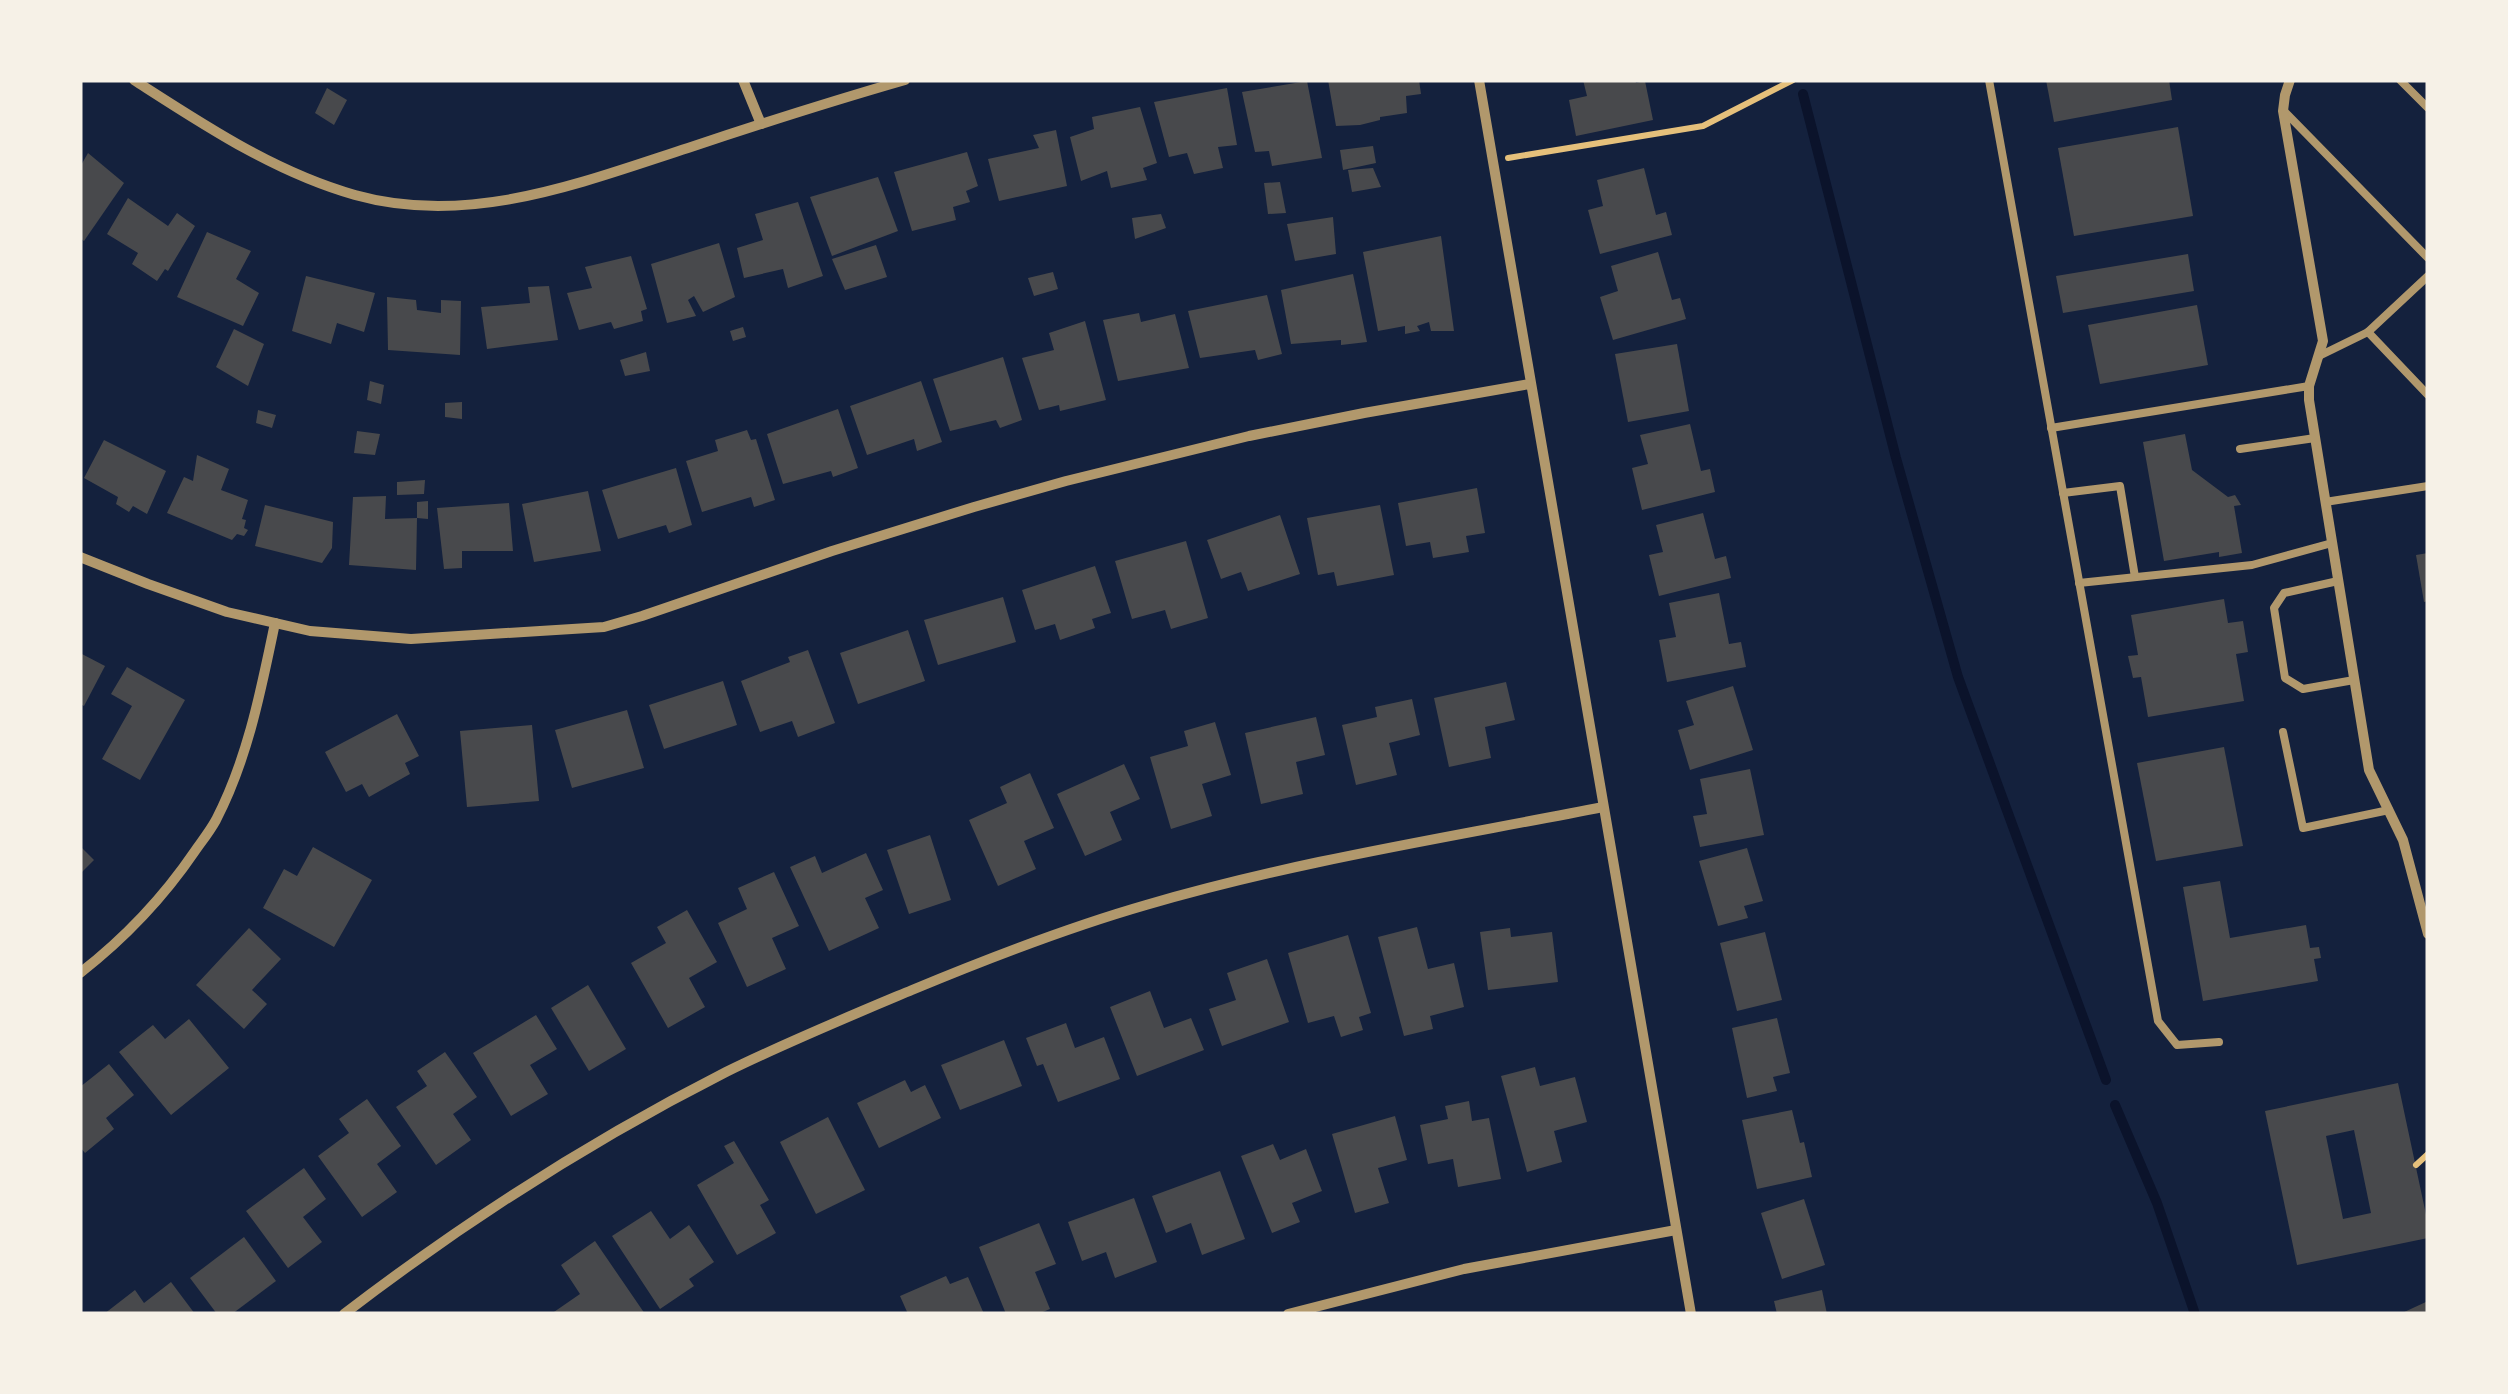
<svg xmlns="http://www.w3.org/2000/svg" width="2508" height="1394" font-family="Commissioner,sans-serif">
	<rect width="100%" height="100%" fill="#14213d"/>
	<g fill="none" stroke-linecap="round" stroke-linejoin="round">
		<g stroke="#0b132b" stroke-width="10">
			<path d="M1803 94 1896 458 1958 677 2106 1080"/>
			<path d="M2115 1105 2157 1203 2195 1314"/>
		</g>
	</g>
	<g fill="#48494c" fill-rule="evenodd">
		<path d="M1328 80H1419L1421 94 1406 96 1407 113 1380 117V120L1360 125 1336 126Z"/>
		<path d="M1583 80H1635L1636 83 1645 81 1653 120 1576 136 1569 100 1587 96Z"/>
		<path d="M2046 80H2169L2172 100 2054 122Z"/>
		<path d="M1307 81 1322 158 1272 166 1269 151 1255 152 1242 92Z"/>
		<path d="M327 88 347 100 334 125 315 113Z"/>
		<path d="M1227 88 1237 145 1218 147 1223 168 1194 174 1187 153 1169 157 1154 102Z"/>
		<path d="M1140 107 1157 163 1143 168 1147 180 1111 188 1107 171 1081 181 1070 137 1094 129 1092 117Z"/>
		<path d="M2178 127 2193 216 2074 236 2058 148Z"/>
		<path d="M1056 130 1067 186 999 201 988 159 1039 148 1033 135Z"/>
		<path d="M1373 146 1376 163 1343 170 1340 150Z"/>
		<path d="M967 152 978 186 966 191 970 202 953 207 956 220 912 231 894 172Z"/>
		<path d="M88 153 124 183 84 241 80 238V167Z"/>
		<path d="M1373 168 1381 187 1352 192 1348 170Z"/>
		<path d="M1644 168 1656 215 1666 212 1672 235 1600 254 1588 210 1603 206 1597 180Z"/>
		<path d="M878 177 898 231 832 256 810 197Z"/>
		<path d="M1280 182 1286 213 1268 214 1264 183Z"/>
		<path d="M128 198 168 226 177 213 195 226 168 271 165 269 157 281 132 264 138 253 107 234Z"/>
		<path d="M798 202 823 276 788 288 783 269 744 278 737 248 763 240 755 214Z"/>
		<path d="M1161 214 1166 228 1135 239 1132 218Z"/>
		<path d="M1333 217 1336 254 1295 261 1287 224Z"/>
		<path d="M207 232 251 251 236 279 259 293 243 326 177 297Z"/>
		<path d="M1441 236 1454 331H1431L1429 322 1417 326 1420 331 1405 334V326L1378 331 1363 252Z"/>
		<path d="M719 243 735 297 703 312 694 296 688 300 696 316 667 323 651 264Z"/>
		<path d="M876 245 887 277 845 290 832 259Z"/>
		<path d="M1658 252 1672 300 1680 298 1686 319 1613 340 1600 297 1618 291 1611 266Z"/>
		<path d="M2188 254 2194 291 2063 313 2056 276Z"/>
		<path d="M631 256 647 309 641 311 643 321 614 329 611 322 579 330 567 293 592 288 585 267Z"/>
		<path d="M1053 272 1058 289 1034 296 1028 278Z"/>
		<path d="M1353 274 1367 342 1341 345V340L1291 344 1281 290Z"/>
		<path d="M306 276 375 293 364 332 337 323 331 344 292 331Z"/>
		<path d="M549 286 558 340 487 349 481 307 530 303 528 287Z"/>
		<path d="M1267 295 1282 354 1258 360 1255 350 1200 358 1188 311Z"/>
		<path d="M387 297 416 300 417 310 441 313V300L461 301 460 355 388 350Z"/>
		<path d="M2197 305 2208 365 2100 384 2088 325Z"/>
		<path d="M1139 313 1141 322 1175 314 1189 368 1118 381 1103 320Z"/>
		<path d="M1085 321 1106 400 1060 411 1059 405 1039 410 1022 358 1054 350 1049 333Z"/>
		<path d="M743 327 746 337 733 341 730 331Z"/>
		<path d="M234 329 264 344 248 386 216 367Z"/>
		<path d="M1677 344 1689 411 1628 422 1615 354Z"/>
		<path d="M646 352 650 371 625 376 620 360Z"/>
		<path d="M1003 357 1022 420 1000 428 996 420 950 431 933 379Z"/>
		<path d="M370 381 384 385 381 404 367 400Z"/>
		<path d="M921 381 942 442 917 451 914 439 867 455 850 406Z"/>
		<path d="M462 402V419L445 417V403Z"/>
		<path d="M838 409 858 468 833 477 831 471 783 484 767 434Z"/>
		<path d="M258 410 276 415 272 428 256 423Z"/>
		<path d="M1690 424 1701 471 1710 469 1715 492 1642 510 1632 468 1648 464 1640 435Z"/>
		<path d="M747 430 751 440 756 439 775 500 754 507 751 497 702 512 686 461 718 451 715 440Z"/>
		<path d="M357 431 380 434 375 455 354 453Z"/>
		<path d="M2185 434 2192 470 2228 497 2235 495 2241 505 2234 506 2242 553 2219 557V552L2164 561 2143 442Z"/>
		<path d="M104 440 166 471 147 514 133 506 129 512 116 504 118 497 84 478Z"/>
		<path d="M197 455 229 469 221 490 248 500 242 519 246 520 244 528 248 530 244 536 237 534 232 540 167 513 184 477 193 481Z"/>
		<path d="M676 468 692 525 669 533 666 525 618 539 602 490Z"/>
		<path d="M425 480 424 494 397 495V482Z"/>
		<path d="M1477 488 1485 533 1466 536 1469 552 1433 558 1430 542 1406 546 1398 503Z"/>
		<path d="M588 491 601 551 534 562 522 504Z"/>
		<path d="M386 496 385 519 417 518 416 570 349 565 353 497Z"/>
		<path d="M428 501V519L417 518V502Z"/>
		<path d="M509 503 513 551H462V568L444 569 437 508Z"/>
		<path d="M265 505 333 522 332 548 322 563 255 546Z"/>
		<path d="M1380 505 1394 575 1337 586 1334 572 1318 575 1307 518Z"/>
		<path d="M1703 513 1715 559 1726 556 1731 578 1659 596 1649 555 1663 552 1656 525Z"/>
		<path d="M1280 515 1300 574 1248 591 1241 572 1221 579 1207 540Z"/>
		<path d="M1186 541 1208 618 1171 629 1165 610 1132 619 1115 561Z"/>
		<path d="M2428 553V601L2424 602 2416 555Z"/>
		<path d="M1095 566 1111 613 1092 619 1095 628 1060 640 1055 624 1035 630 1022 590Z"/>
		<path d="M1719 593 1729 644 1741 642 1746 667 1667 682 1659 640 1676 637 1669 603Z"/>
		<path d="M1003 597 1016 642 938 665 924 620Z"/>
		<path d="M2224 599 2228 623 2243 621 2248 652 2236 654 2244 701 2148 717 2141 677 2133 678 2128 656 2138 655 2131 615Z"/>
		<path d="M908 630 925 681 858 704 840 653Z"/>
		<path d="M808 650 835 723 798 737 792 721 760 732 741 681 790 662 788 657Z"/>
		<path d="M80 653 105 666 84 706 80 704Z"/>
		<path d="M127 667 185 700 140 780 102 759 132 706 111 694Z"/>
		<path d="M723 681 737 725 664 749 649 705Z"/>
		<path d="M1506 682 1515 720 1485 727 1491 758 1449 767 1434 698Z"/>
		<path d="M1733 686 1753 750 1690 770 1678 730 1694 725 1686 701Z"/>
		<path d="M1412 699 1420 735 1389 743 1397 775 1356 785 1342 725 1377 717 1375 707Z"/>
		<path d="M627 710 644 768 572 788 555 730Z"/>
		<path d="M397 714 419 756 405 763 410 774 369 797 362 784 346 792 325 752Z"/>
		<path d="M1316 717 1325 755 1296 762 1303 794 1261 804 1245 733Z"/>
		<path d="M1215 722 1231 775 1202 784 1212 816 1171 829 1150 757 1188 746 1184 731Z"/>
		<path d="M532 725 539 801 467 807 460 731Z"/>
		<path d="M2224 747 2243 846 2156 861 2137 763Z"/>
		<path d="M1124 764 1140 799 1110 812 1122 840 1085 856 1057 794Z"/>
		<path d="M1750 769 1764 835 1700 847 1693 816 1707 814 1700 779Z"/>
		<path d="M1030 773 1054 828 1024 841 1036 869 998 886 969 820 1007 803 1000 787Z"/>
		<path d="M930 835 951 900 909 914 887 850Z"/>
		<path d="M80 846 94 860 80 874Z"/>
		<path d="M313 847 372 880 334 947 263 908 284 869 297 876Z"/>
		<path d="M1747 848 1763 901 1744 906 1748 918 1718 926 1699 861Z"/>
		<path d="M866 853 883 890 865 898 879 928 829 951 790 867 815 856 822 873Z"/>
		<path d="M774 872 799 926 772 938 786 969 747 987 718 923 747 909 738 888Z"/>
		<path d="M2220 881 2230 938 2306 925 2310 948 2319 947 2321 958 2314 959 2318 981 2203 1001 2183 887Z"/>
		<path d="M687 910 717 962 689 978 705 1007 668 1028 631 963 666 943 657 927Z"/>
		<path d="M1417 927 1428 969 1454 963 1464 1007 1430 1016 1433 1029 1404 1036 1378 937Z"/>
		<path d="M249 928 281 959 252 990 267 1004 244 1029 196 985Z"/>
		<path d="M1510 928 1511 937 1552 932 1558 982 1488 990 1480 932Z"/>
		<path d="M1765 932 1782 1000 1737 1011 1720 943Z"/>
		<path d="M1348 935 1371 1013 1359 1017 1363 1030 1341 1037 1334 1016 1308 1023 1288 953Z"/>
		<path d="M1267 959 1289 1022 1222 1046 1209 1009 1236 1000 1227 973Z"/>
		<path d="M588 985 626 1049 589 1071 551 1008Z"/>
		<path d="M1150 991 1164 1028 1191 1018 1204 1050 1137 1076 1110 1007Z"/>
		<path d="M536 1015 557 1049 530 1065 548 1094 511 1116 473 1053Z"/>
		<path d="M1777 1018 1790 1073 1773 1077 1777 1091 1747 1098 1732 1028Z"/>
		<path d="M189 1019 229 1068 171 1115 119 1052 153 1025 165 1039Z"/>
		<path d="M1066 1023 1075 1048 1104 1037 1120 1079 1058 1102 1043 1064 1037 1066 1026 1038Z"/>
		<path d="M1004 1040 1022 1086 960 1110 941 1065Z"/>
		<path d="M445 1052 477 1097 453 1114 471 1140 436 1165 396 1107 427 1086 417 1071Z"/>
		<path d="M109 1064 134 1095 106 1118 114 1129 85 1153 80 1147V1087Z"/>
		<path d="M1535 1067 1540 1086 1575 1077 1587 1122 1554 1131 1562 1162 1527 1172 1501 1076Z"/>
		<path d="M905 1080 911 1092 925 1085 941 1118 879 1148 857 1103Z"/>
		<path d="M2398 1083 2428 1224V1238L2297 1265 2265 1111ZM2354 1130 2371 1213 2343 1219 2326 1136Z"/>
		<path d="M367 1099 401 1146 377 1164 397 1192 362 1217 318 1156 349 1133 339 1119Z"/>
		<path d="M1469 1101 1472 1121 1489 1118 1501 1179 1458 1187 1453 1159 1428 1164 1420 1125 1448 1119 1445 1106Z"/>
		<path d="M1792 1110 1800 1143 1804 1142 1812 1177 1757 1189 1742 1120Z"/>
		<path d="M1395 1116 1407 1160 1378 1168 1389 1203 1355 1213 1332 1134Z"/>
		<path d="M828 1117 865 1190 816 1214 780 1142Z"/>
		<path d="M734 1141 769 1200 760 1205 776 1233 737 1255 697 1185 734 1163 724 1146Z"/>
		<path d="M1273 1144 1280 1160 1306 1149 1322 1191 1292 1203 1300 1222 1272 1233 1241 1156Z"/>
		<path d="M304 1168 326 1199 303 1217 322 1242 288 1268 246 1211Z"/>
		<path d="M1220 1171 1245 1239 1202 1255 1191 1223 1166 1233 1152 1196Z"/>
		<path d="M1134 1198 1157 1262 1115 1278 1106 1252 1082 1261 1068 1222Z"/>
		<path d="M1804 1199 1825 1265 1782 1279 1761 1213Z"/>
		<path d="M651 1211 670 1239 689 1225 714 1262 689 1279 694 1286 660 1309 612 1236Z"/>
		<path d="M1039 1223 1056 1264 1035 1272 1050 1309 1038 1314H1006L979 1247Z"/>
		<path d="M244 1237 276 1281 232 1314H217L190 1278Z"/>
		<path d="M595 1241 645 1314H551L580 1294 561 1265Z"/>
		<path d="M946 1276 950 1284 968 1277 984 1314H908L900 1296Z"/>
		<path d="M171 1282 195 1314H104L135 1290 144 1303Z"/>
		<path d="M1822 1290 1827 1314H1777L1774 1301Z"/>
		<path d="M2428 1301V1314H2400Z"/>
	</g>
	<g fill="none" stroke-linecap="round" stroke-linejoin="round">
		<g stroke="#e5c07b" stroke-width="6">
			<path d="M1508 158 1703 126 1793 80"/>
			<path d="M2416 1165 2428 1154"/>
		</g>
		<g stroke="#b1986c" stroke-width="8">
			<path d="M1989 80 2158 1021 2177 1045 2219 1042"/>
			<path d="M2400 80 2428 108"/>
			<path d="M2284 111 2428 258"/>
			<path d="M2368 332 2428 395"/>
			<path d="M2319 356 2368 332 2428 276"/>
			<path d="M2051 428 2309 386"/>
			<path d="M2240 449 2315 438"/>
			<path d="M2063 493 2120 486 2135 577"/>
			<path d="M2325 502 2428 486"/>
			<path d="M2338 581 2284 593 2274 608 2285 678 2303 689 2354 680"/>
			<path d="M2079 583 2252 565 2332 543"/>
			<path d="M2283 732 2303 828 2389 810"/>
		</g>
		<g stroke="#b1986c" stroke-width="10">
			<path d="M134 80C204 125 274 172 355 195 469 227 580 183 688 148 760 124 832 101 905 80"/>
			<path d="M743 80 761 124"/>
			<path d="M1479 80 1691 1314"/>
			<path d="M2290 80 2285 95 2283 111 2323 341 2309 386V400L2369 770 2403 840 2428 934"/>
			<path d="M80 557 148 584 227 612 310 631 411 639 604 627 642 616 832 551 974 507 1066 481 1249 436 1364 413 1530 384"/>
			<path d="M80 973C125 938 163 898 195 851 202 841 210 831 216 820 248 758 261 690 275 623"/>
			<path d="M344 1314C464 1222 592 1140 726 1072 787 1042 850 1016 912 990 989 958 1066 928 1146 905 1296 861 1451 837 1603 807"/>
			<path d="M1288 1314 1464 1269 1676 1230"/>
		</g>
	</g>
	<rect width="2508" height="1394" fill="none" stroke="#f6f1e7" stroke-width="165"/>
</svg>
